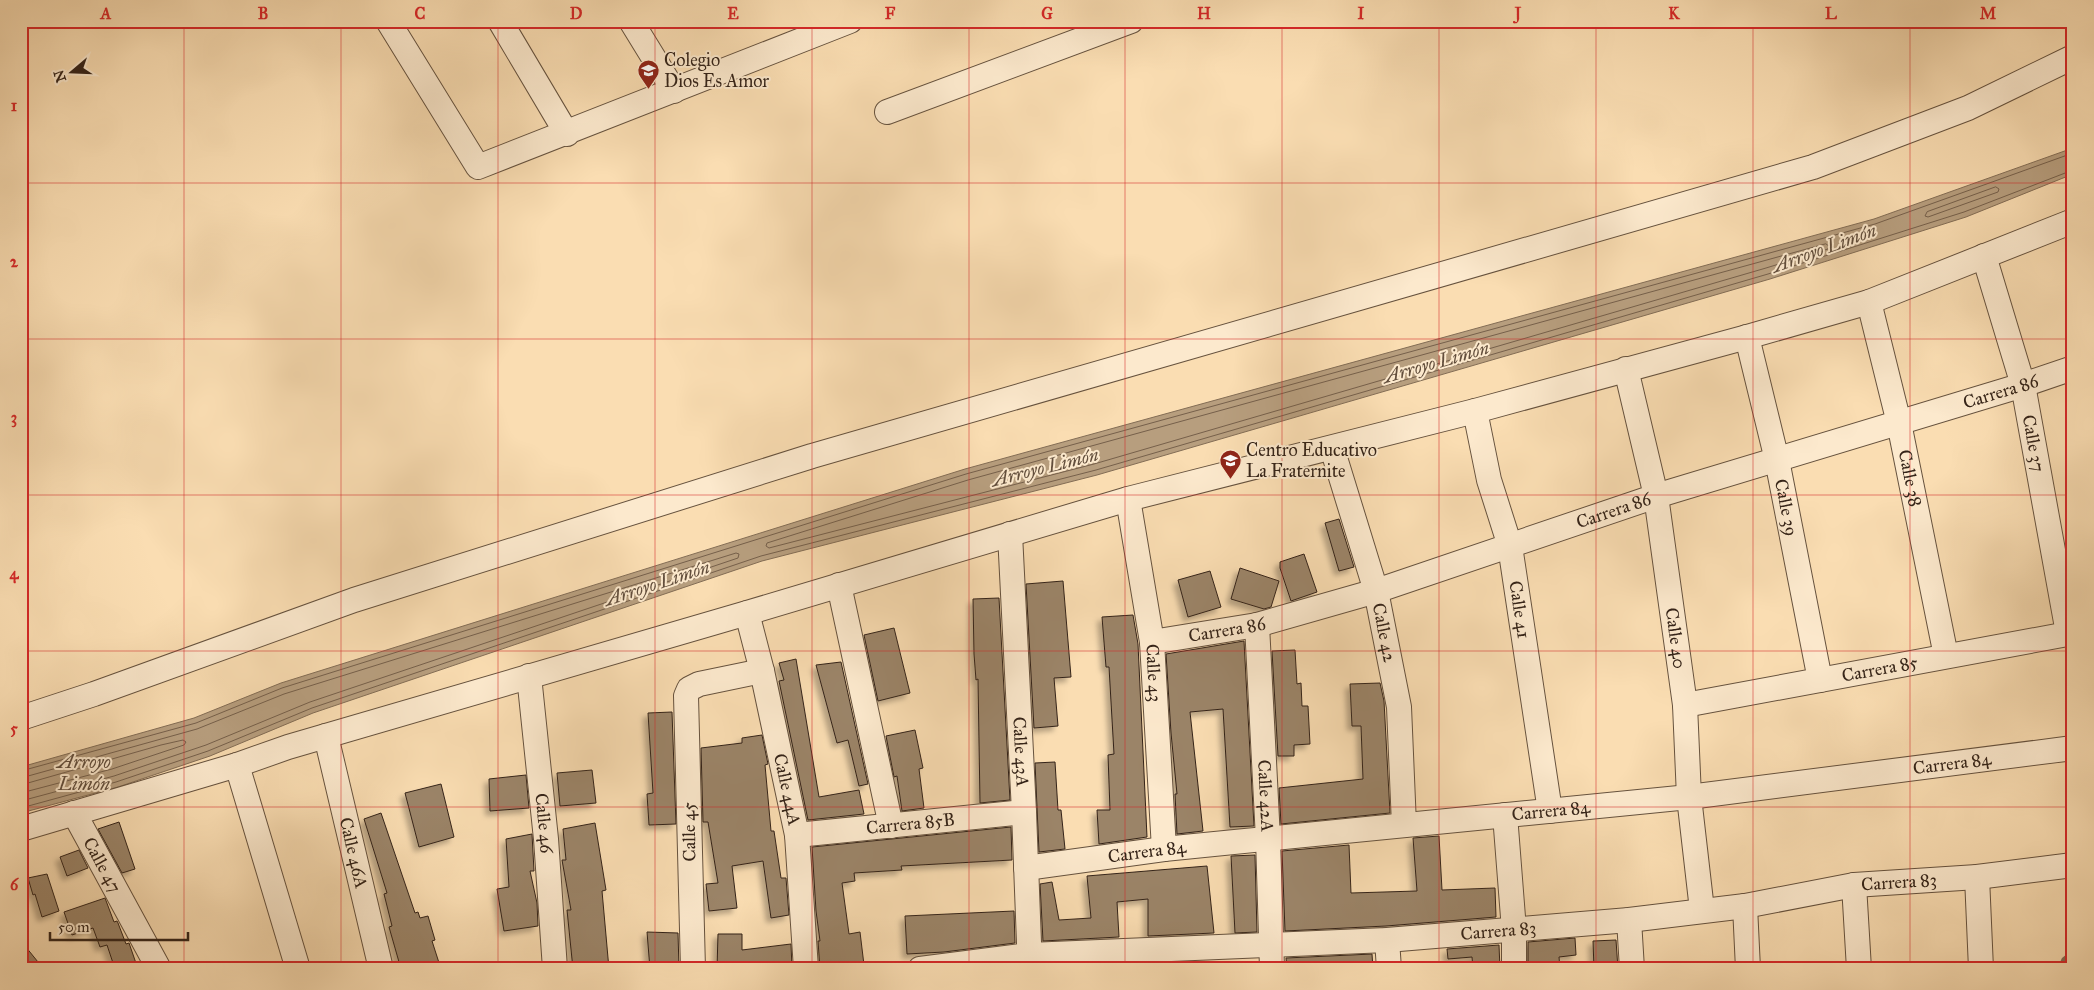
<svg xmlns="http://www.w3.org/2000/svg" width="2094" height="990" font-family="'IM FELL Great Primer',serif">
	<defs>
		<filter id="shadow"><feDropShadow dx="-4.5" dy="4.5" stdDeviation="2.5" flood-color="#0004"/></filter>
	</defs>
	<rect width="100%" height="100%" fill="#faddb2"/>
	<filter id="stains"><feTurbulence type="fractalNoise" baseFrequency=".004" numOctaves="4"/><feColorMatrix values="0 0 0 0 .2 0 0 0 0 .09 0 0 0 0 .02 0 0 0 .5 -.17"/></filter>
	<radialGradient id="worn" r=".72"><stop offset=".6" stop-color="#630" stop-opacity="0"/><stop offset="1" stop-color="#630" stop-opacity=".3"/></radialGradient>
	<path fill="#b79e7e" stroke="#836d55" d="M2073 148V174L1966 217 1770 279 1097 475 762 561 313 713 210 756 118 787 21 813V767L194 718 281 683 965 469 1874 219Z"/>
	<g fill="none" stroke-linecap="round" stroke-linejoin="round">
		<g stroke="#76604b" stroke-width="1">
			<path d="M1996 187 1999 189 1998 192 1928 217 1925 216 1927 212Z"/>
			<path d="M1826 244 1829 246 1828 249 1766 268 1094 464 769 548 766 546 767 543 968 480Z"/>
			<path d="M21 771 196 723 282 688 966 474 1875 224 2073 153"/>
			<path d="M21 778 197 729 284 694 736 553 739 554 738 558 310 702 206 745 114 776 21 801"/>
			<path d="M21 785 161 745 183 740 186 742 184 745 112 769 21 793"/>
			<path d="M21 808 116 782 208 751 312 708 761 556 1096 470 1768 274 1964 212 2073 170"/>
		</g>
		<path stroke="#836d55" stroke-width="5.5" d="M2060 969 2064 960 2073 953"/>
	</g>
	<g fill="#9b8468" stroke="#342318" filter="url(#shadow)">
		<path d="M1339 519 1354 567 1339 571 1325 523Z"/>
		<path d="M1304 554 1317 592 1291 601 1280 568V562Z"/>
		<path d="M1240 568 1279 581 1271 607 1264 609 1231 599Z"/>
		<path d="M1210 571 1221 607 1188 617 1178 580Z"/>
		<path d="M1063 581 1071 677 1054 678 1058 726 1034 728 1026 584Z"/>
		<path d="M999 598 1010 800 980 803 978 679 976 680 974 654 973 599Z"/>
		<path d="M1133 615 1138 644 1147 837 1099 844 1097 810H1110L1108 755 1114 754 1109 667H1106L1102 617Z"/>
		<path d="M894 628 910 693 878 701 864 635Z"/>
		<path d="M1244 641 1254 826 1230 827 1223 709 1190 712 1203 831 1177 834 1175 794H1177L1171 733 1166 654Z"/>
		<path d="M1295 650 1297 684 1301 683 1302 706H1308L1310 744 1294 745V756H1278L1272 651Z"/>
		<path d="M796 659 819 797 859 790 864 814 808 820 779 681 784 680 779 663Z"/>
		<path d="M841 662 868 784 859 786 848 740 837 743 816 665Z"/>
		<path d="M1380 683 1384 701 1390 813 1281 824 1279 788 1363 779 1361 726H1352L1350 684Z"/>
		<path d="M672 712 676 824 649 825 647 794 653 793 648 713Z"/>
		<path d="M915 730 923 768 919 769 924 808 902 811 897 776 894 777 886 736Z"/>
		<path d="M762 735 768 764 765 765 771 831H774L781 878H786L789 915 771 918 763 861 732 866 737 908 709 911 706 884 718 883 708 822H703L701 748 742 743V738Z"/>
		<path d="M1055 762 1058 810H1061L1065 849 1039 852 1035 763Z"/>
		<path d="M592 770 596 803 560 806 557 773Z"/>
		<path d="M526 775 529 808 490 811 489 779Z"/>
		<path d="M441 784 454 837 419 847 405 793Z"/>
		<path d="M381 813 415 913 418 912 420 918 428 916 435 940 432 941 441 969H401L389 927 392 926 384 894 387 893 364 819Z"/>
		<path d="M119 822 135 869 122 873 98 829Z"/>
		<path d="M595 823 606 890 602 891 609 969H573L567 910H571L562 860H566L563 829Z"/>
		<path d="M1011 827 1012 860 901 866 902 870 854 873 855 881 842 883 849 934 860 932 864 965 837 969H820L818 941H820L816 911 812 847Z"/>
		<path d="M532 834 534 871H530L537 903 538 926 504 931 497 889 509 887 506 839Z"/>
		<path d="M1439 836 1442 890 1495 888 1496 917 1386 926 1285 931 1282 851 1349 845 1351 893 1417 891 1413 838Z"/>
		<path d="M79 850 88 868 67 876 60 857Z"/>
		<path d="M1255 855 1257 932 1235 933 1231 856Z"/>
		<path d="M1207 866 1214 933 1148 936V899L1117 902 1119 937 1043 941 1040 884 1052 882 1059 920 1091 918 1087 876Z"/>
		<path d="M47 874 59 911 42 917 35 894 33 895 28 878Z"/>
		<path d="M105 898 114 922 117 921 118 923 126 944 129 943 138 969H115L107 945 100 947 93 928 72 935 64 912Z"/>
		<path d="M1014 911 1015 943 944 952 907 954 905 916Z"/>
		<path d="M647 932 678 933 679 968 650 969Z"/>
		<path d="M718 934H742V950L791 944 792 969H717Z"/>
		<path d="M1575 938 1576 955 1559 957 1560 969H1528V942Z"/>
		<path d="M1616 940 1618 969H1594L1593 941Z"/>
		<path d="M21 941 38 962 29 969H21Z"/>
		<path d="M1499 945 1500 969H1473L1472 957 1448 959 1447 949Z"/>
		<path d="M1372 954 1373 969H1287L1286 958Z"/>
	</g>
	<g fill="none" stroke-linecap="round" stroke-linejoin="round">
		<defs>
			<g id="minor">
				<path d="M388 21 478 167 850 21"/>
				<path d="M500 21 567 134"/>
				<path d="M631 21 674 91"/>
				<path d="M887 112 1131 21"/>
				<path id="s1" d="M1984 256 2023 385 2068 633"/>
				<path id="s2" d="M1869 302 1899 423 1946 656"/>
				<path id="s3" d="M1747 337 1777 460 1820 680"/>
				<path id="s4" d="M1626 369 1656 496 1685 705 1689 797 1702 910"/>
				<path id="s5" d="M1475 411 1489 480 1510 546 1550 811"/>
				<path id="s6" d="M1332 448 1376 591 1399 707 1404 825"/>
				<path id="s7" d="M1128 499 1152 642 1164 849"/>
				<path id="s8" d="M1010 534 1024 812 1030 969"/>
				<path d="M839 585 891 826"/>
				<path id="s9" d="M747 613 762 671 797 835 806 969"/>
				<path id="s10" d="M1257 625 1268 839 1272 969"/>
				<path id="s11" d="M1152 642 1257 625 1376 591 1656 496 2023 385 2073 368"/>
				<path id="s12" d="M529 676 546 839 555 969"/>
				<path id="s13" d="M1685 705 2073 633"/>
				<path d="M21 718 94 694 354 600 812 456 1813 167 1968 108 2073 57"/>
				<path id="s14" d="M326 736 381 969"/>
				<path d="M237 765 298 969"/>
				<path id="s15" d="M74 813 159 969"/>
				<path d="M1505 815 1514 930V969"/>
				<path d="M21 829 237 765 288 747 747 613 1128 499 1475 411 1747 337 1869 302 2073 221"/>
				<path id="s16" d="M797 835 1024 812"/>
				<path id="s17" d="M1026 868 1164 849 1689 797 2073 748"/>
				<path d="M1977 877 1981 969"/>
				<path d="M1854 885 1859 969"/>
				<path d="M1745 906 1748 969"/>
				<path d="M1629 920 1632 969"/>
				<path d="M1387 940 1389 969"/>
				<path d="M693 969 686 696 689 689 699 684 762 671"/>
				<path id="s18" d="M920 969 1029 955 1387 940 1629 920 1745 906 1854 885 1977 877 2073 865"/>
			</g>
		</defs>
		<use href="#minor" stroke="#66523e" stroke-width="26"/>
		<use href="#minor" stroke="#fce9cd" stroke-width="24"/>
	</g>
	<path fill="none" stroke="#d62828" stroke-width="1" stroke-opacity="0.55" d="M184 21V969M341 21V969M498 21V969M655 21V969M812 21V969M969 21V969M1125 21V969M1282 21V969M1439 21V969M1596 21V969M1753 21V969M1910 21V969M21 183H2073M21 339H2073M21 495H2073M21 651H2073M21 807H2073"/>
	<defs>
		<symbol id="school-pin" viewBox="-11 -11 22 30"><path d="M0 17L-7.5 6A9.5 9.5 0 1 1 7.5 6Z" fill="#8f2418" stroke="#fce9cd"/><path d="M0-5L7-2L0 1L-7-2ZM-4 1L0 2.5L4 1V4Q0 6-4 4Z" fill="#fff"/></symbol>
	</defs>
	<g fill-rule="evenodd">
		<use href="#school-pin" x="636" y="58" width="25" height="34"/>
		<use href="#school-pin" x="1218" y="448" width="25" height="34"/>
	</g>
	<g text-anchor="middle" dominant-baseline="central" stroke-width="4" stroke-linejoin="round" paint-order="stroke">
		<g font-size="18" fill="#342318" stroke="#fce9cd" text-anchor="start">
			<text x="664" y="60">Colegio<tspan x="664" dy="21">Dios Es Amor</tspan></text>
			<text x="1246" y="450">Centro Educativo<tspan x="1246" dy="21">La Fraternite</tspan></text>
		</g>
		<g font-size="18" fill="#342318" stroke="#fce9cd">
			<text stroke="none"><textPath href="#s11" startOffset="886">Carrera 86</textPath></text>
			<text stroke="none"><textPath href="#s1" startOffset="194">Calle 37</textPath></text>
			<text stroke="none"><textPath href="#s2" startOffset="181">Calle 38</textPath></text>
			<text stroke="none"><textPath href="#s3" startOffset="175">Calle 39</textPath></text>
			<text stroke="none"><textPath href="#s11" startOffset="481">Carrera 86</textPath></text>
			<text stroke="none"><textPath href="#s5" startOffset="204">Calle 41</textPath></text>
			<text stroke="none"><textPath href="#s11" startOffset="76">Carrera 86</textPath></text>
			<text stroke="none"><textPath href="#s6" startOffset="192">Calle 42</textPath></text>
			<text stroke="none"><textPath href="#s4" startOffset="274">Calle 40</textPath></text>
			<text stroke="none"><textPath href="#s13" startOffset="198">Carrera 85</textPath></text>
			<text stroke="none"><textPath href="#s7" startOffset="176">Calle 43</textPath></text>
			<text stroke="none"><textPath href="#s8" startOffset="218">Calle 43A</textPath></text>
			<text stroke="none"><textPath href="#s17" startOffset="932">Carrera 84</textPath></text>
			<text stroke="none"><textPath href="#s9" startOffset="181">Calle 44A</textPath></text>
			<text stroke="none"><textPath href="#s10" startOffset="171">Calle 42A</textPath></text>
			<text stroke="none"><textPath href="#s17" startOffset="528">Carrera 84</textPath></text>
			<text stroke="none"><textPath href="#s12" startOffset="148">Calle 46</textPath></text>
			<text stroke="none"><textPath href="#s16" startOffset="114">Carrera 85B</textPath></text>
			<text transform="translate(689 832) rotate(-91)">Calle 45</text>
			<text stroke="none"><textPath href="#s14" startOffset="120">Calle 46A</textPath></text>
			<text stroke="none"><textPath href="#s17" startOffset="122">Carrera 84</textPath></text>
			<text stroke="none"><textPath href="#s15" startOffset="59">Calle 47</textPath></text>
			<text stroke="none"><textPath href="#s18" startOffset="984">Carrera 83</textPath></text>
			<text stroke="none"><textPath href="#s18" startOffset="580">Carrera 83</textPath></text>
		</g>
		<g font-size="19" font-style="italic" fill="#624e3c" stroke="#fce9cd">
			<text transform="translate(1824 248) rotate(-20)">Arroyo Limón</text>
			<text transform="translate(1436 362) rotate(-16)">Arroyo Limón</text>
			<text transform="translate(1045 467) rotate(-14)">Arroyo Limón</text>
			<text transform="translate(657 583) rotate(-18)">Arroyo Limón</text>
			<text x="84" y="761">Arroyo<tspan x="84" dy="22">Limón</tspan></text>
		</g>
	</g>
	<rect width="2094" height="990" fill="none" stroke="#faddb2" stroke-width="55"/>
	<g transform="translate(72 72) rotate(251)" stroke="#fce9cd" stroke-width="4" paint-order="stroke">
	<path d="M0-4L9 19L0 12L-9 19Z" fill="#342318"/>
	<text y="-8" font-size="14" font-weight="bold" text-anchor="middle" fill="#342318">N</text>
	</g>
	<path d="M50 932v8h138v-8" fill="none" stroke="#342318" stroke-width="2.5"/>
	<text x="58" y="932" font-size="15" fill="#342318" stroke="#fce9cd" stroke-width="4" paint-order="stroke">50 m</text>
	<rect x="28" y="28" width="2038" height="934" fill="none" stroke="#d62828" stroke-width="2"/>
	<g font-size="16" text-anchor="middle" font-weight="bold" fill="#d62828">
		<text x="106" y="19">A</text>
		<text x="263" y="19">B</text>
		<text x="420" y="19">C</text>
		<text x="576" y="19">D</text>
		<text x="733" y="19">E</text>
		<text x="890" y="19">F</text>
		<text x="1047" y="19">G</text>
		<text x="1204" y="19">H</text>
		<text x="1361" y="19">I</text>
		<text x="1518" y="19">J</text>
		<text x="1674" y="19">K</text>
		<text x="1831" y="19">L</text>
		<text x="1988" y="19">M</text>
		<text x="14" y="111">1</text>
		<text x="14" y="267">2</text>
		<text x="14" y="423">3</text>
		<text x="14" y="579">4</text>
		<text x="14" y="734">5</text>
		<text x="14" y="890">6</text>
	</g>
	<rect width="100%" height="100%" filter="url(#stains)"/>
	<rect width="100%" height="100%" fill="url(#worn)"/>
</svg>
